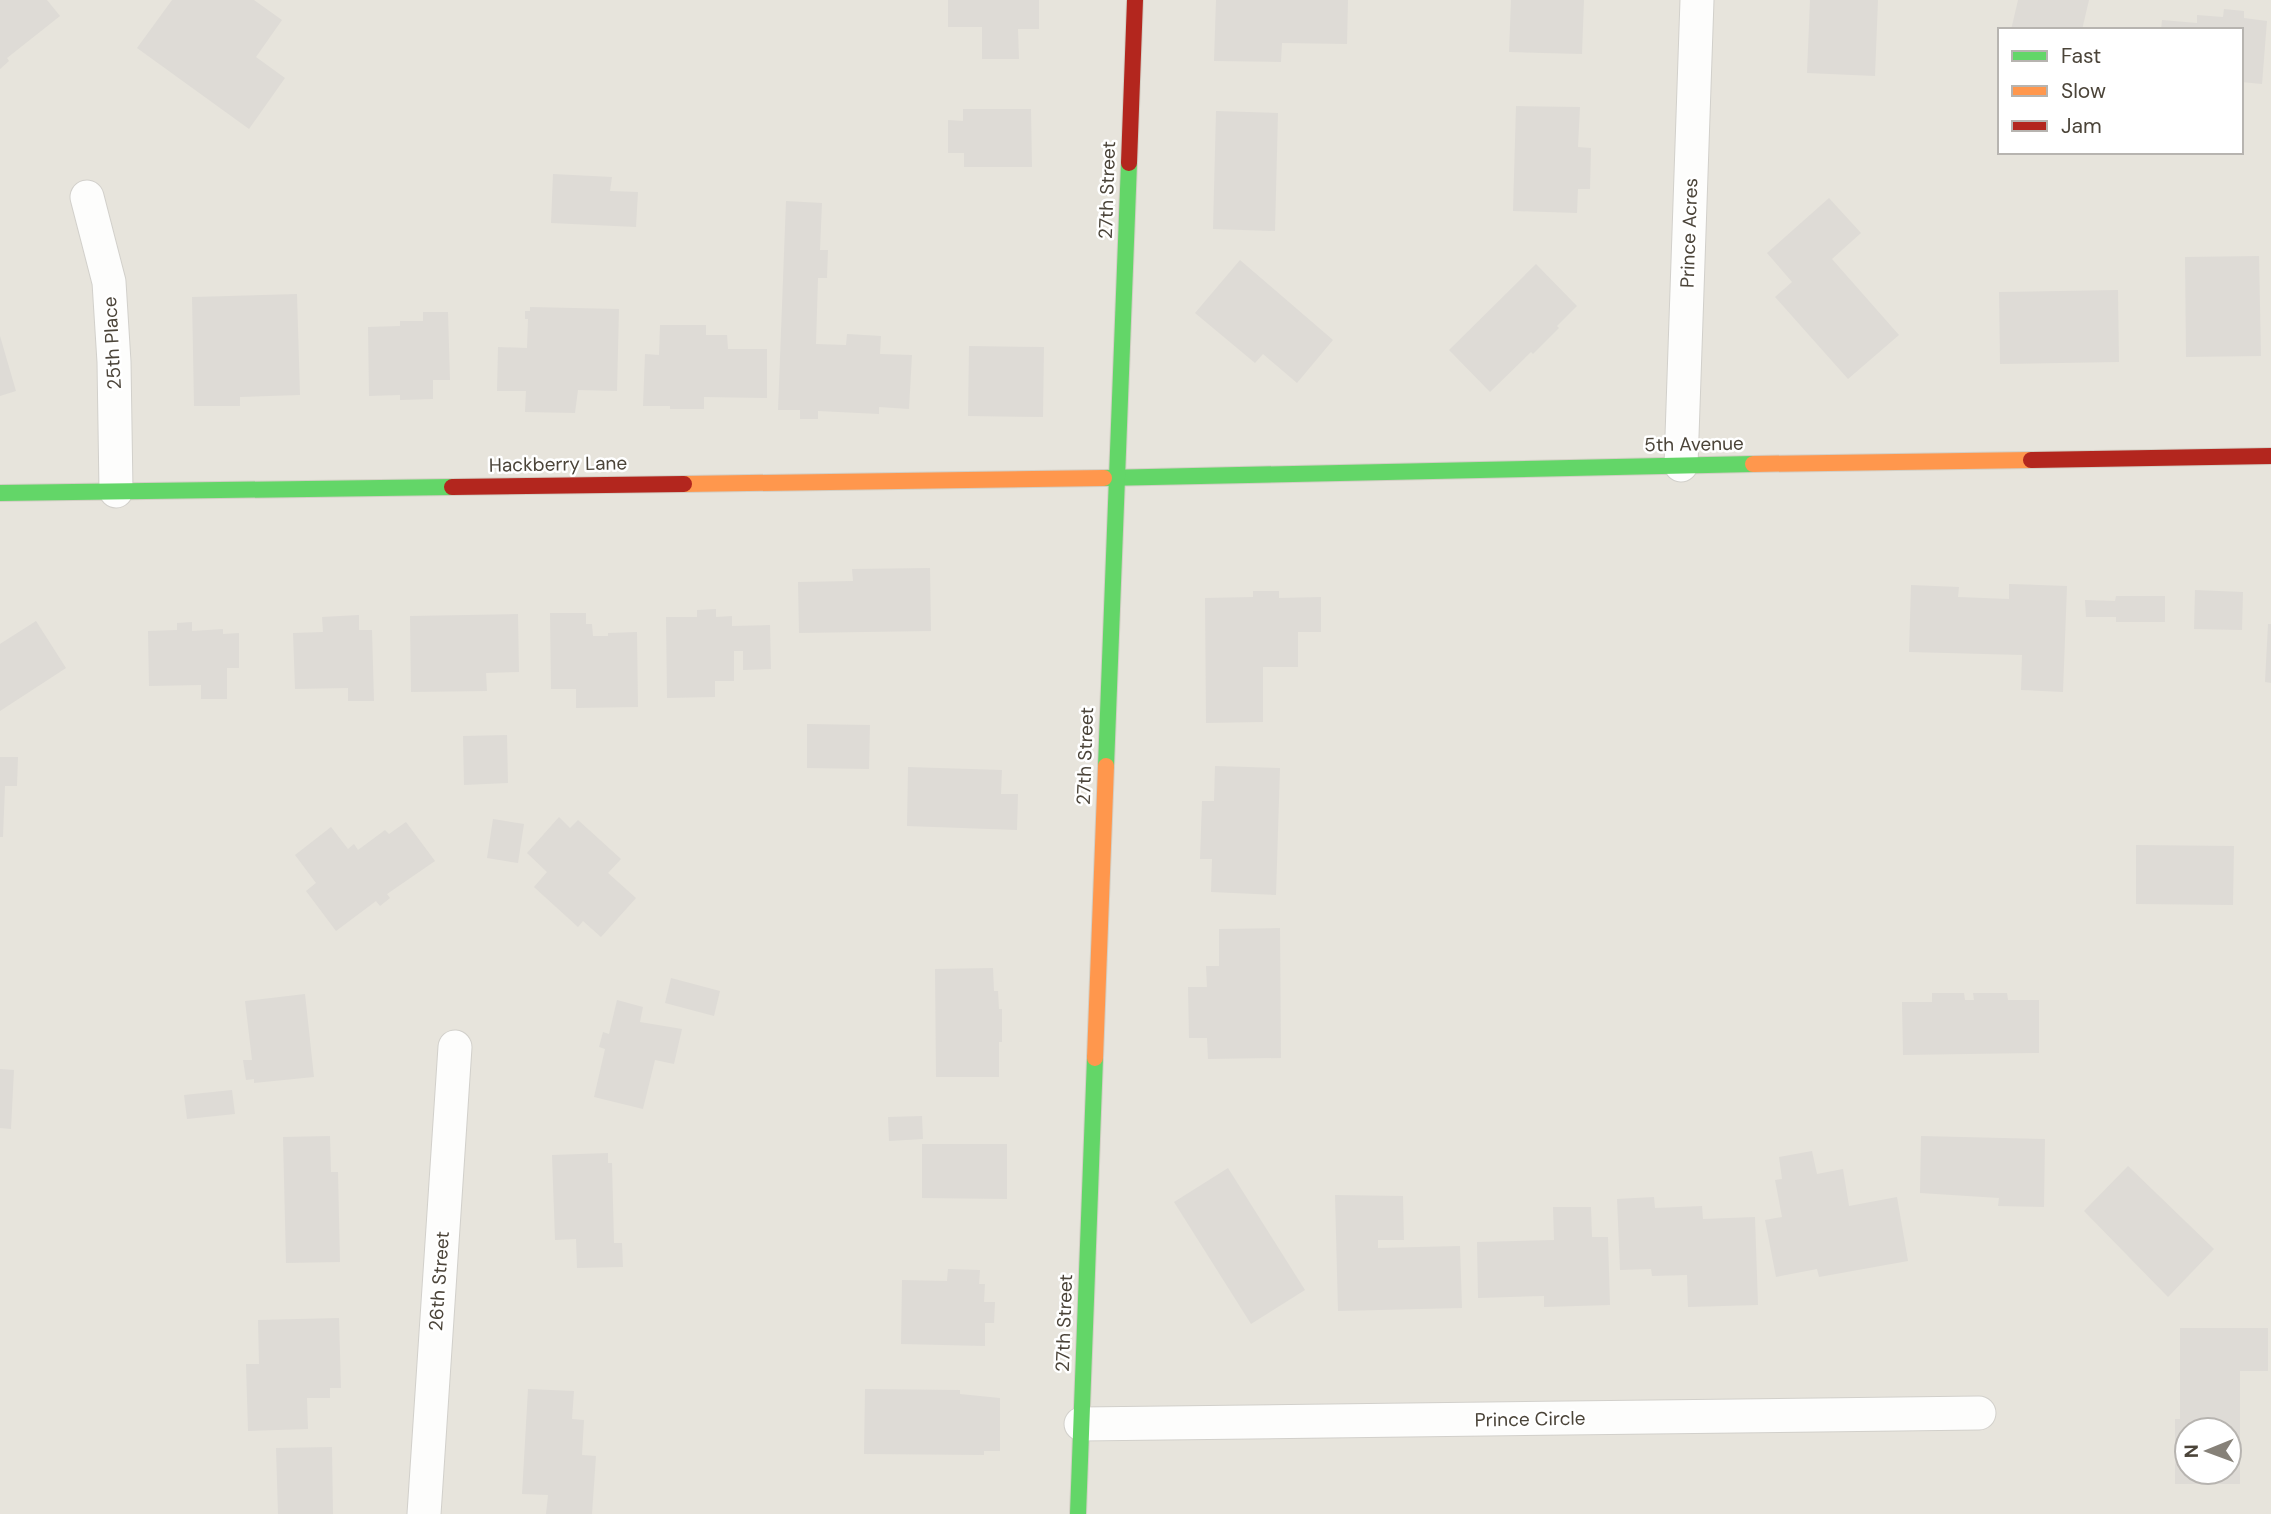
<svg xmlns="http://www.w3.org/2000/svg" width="2271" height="1514" font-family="'DM Sans',sans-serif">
	<rect width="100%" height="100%" fill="#f4f2ee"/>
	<path fill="#e7e4dc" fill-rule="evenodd" d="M0 0H2271V1514H0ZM2000 30H2241V152H2000ZM2187 1430H2229V1472H2187Z"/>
	<g fill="#dedbd6" fill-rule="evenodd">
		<path d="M0 0H47L60 16 7 58 9 61 0 69Z"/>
		<path d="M172 0H254L282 20 256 57 285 78 249 129 137 48Z"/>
		<path d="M948 0H1039V29H1018L1019 59H982V27H948Z"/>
		<path d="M1216 0H1348L1347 44 1282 43 1281 62 1214 61Z"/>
		<path d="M1511 0H1584L1582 54 1509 52Z"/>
		<path d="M1810 0H1878L1875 76 1807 73Z"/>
		<path d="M2018 0H2089L2082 30H2011Z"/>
		<path d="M2224 9 2244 11V18L2267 21 2262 84 2241 82V30H2161L2162 20 2197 23V15L2223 17Z"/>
		<path d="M1516 106 1580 107 1578 147 1591 148 1590 189H1578L1577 213 1513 211Z"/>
		<path d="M963 109H1031L1032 167H964V153H948V120L963 121Z"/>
		<path d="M1216 111 1278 113 1275 231 1213 229Z"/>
		<path d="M553 174 612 177 610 191 638 192 636 227 551 223Z"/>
		<path d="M1829 198 1861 233 1832 259 1899 335 1848 379 1775 297 1792 282 1767 253Z"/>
		<path d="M786 201 822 203 820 250H828L827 278H818L816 344 846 345 847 334 881 336 880 354 912 355 909 409 879 407V414L818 411V419H800V410H778Z"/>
		<path d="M2259 256 2261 356 2186 357 2185 257Z"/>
		<path d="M1240 260 1333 340 1297 383 1263 354 1255 363 1195 313Z"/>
		<path d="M1536 264 1577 306 1557 326 1559 328 1533 354 1531 352 1490 392 1449 350Z"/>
		<path d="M2118 290 2119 362 2000 364 1999 292Z"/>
		<path d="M297 294 300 395 240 397V406H194L192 297Z"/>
		<path d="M530 307 619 309 617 391 578 390 575 413 525 412 526 391H497L498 347 527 348 528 319H525V311H530Z"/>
		<path d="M423 312H448L450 380H433V399L400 400V395L369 396 368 327 400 326V321H423Z"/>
		<path d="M660 325H706V335H727L728 349H767V398L704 397V409H670V406H643L645 354 659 355Z"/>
		<path d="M0 336 16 391 0 396Z"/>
		<path d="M969 346 1044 347 1043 417 968 416Z"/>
		<path d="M930 568 931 631 799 633 798 582 853 581 852 569Z"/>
		<path d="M2009 584 2067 586 2063 692 2021 690 2022 655 1909 652 1911 585 1959 587 1958 597 2009 599Z"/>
		<path d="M2195 590 2243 592 2242 630 2194 629Z"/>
		<path d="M1253 591H1279V598L1321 597V632H1298V667H1263V722L1206 723 1205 598 1253 597Z"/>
		<path d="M2116 596H2165V622H2116V617H2086L2085 600 2115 601Z"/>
		<path d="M716 609V617L732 616V626L770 625 771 669 743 670V651H734V681H715V697L667 698 666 617H697V610Z"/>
		<path d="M550 613H586V624H592L593 636H608V633L637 632 638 707 576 708V689H551Z"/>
		<path d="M518 614 519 672 486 673 487 691 411 692 410 616Z"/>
		<path d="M359 615V630H372L374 701H348V688L295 689 293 633 323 632 322 617Z"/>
		<path d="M36 621 66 668 0 711V644Z"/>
		<path d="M192 622V631L223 629V634L239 633V668H227V699H201V685L149 686 148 631 177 630V623Z"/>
		<path d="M2268 624H2271V683L2265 682Z"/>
		<path d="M807 724 870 725 869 769 807 768Z"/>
		<path d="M507 735 508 783 464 785 463 736Z"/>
		<path d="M0 757H18L17 786H5L3 837H0Z"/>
		<path d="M1215 766 1280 768 1276 895 1211 892 1212 859H1200L1202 801H1214Z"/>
		<path d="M908 767 1002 770 1001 794H1018L1017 830 907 826Z"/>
		<path d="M559 817 570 828 578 820 621 859 608 873 636 898 601 937 583 921 578 927 534 887 547 872 527 853Z"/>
		<path d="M493 819 524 824 518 863 487 858Z"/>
		<path d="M406 822 435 861 387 894 390 898 380 906 376 901 336 931 306 891 316 883 295 855 331 827 348 849 354 844 358 850 385 830 389 834Z"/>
		<path d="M2136 845 2234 846 2233 905 2136 904Z"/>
		<path d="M1280 928 1281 1058 1208 1059 1207 1038H1189L1188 987H1207L1206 966H1219V929Z"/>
		<path d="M993 968 994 991H998L999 1009H1002V1042H999V1077H936L935 969Z"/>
		<path d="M671 978 720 991 714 1016 665 1003Z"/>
		<path d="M1932 993H1964L1965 1000H1974L1973 993H2007L2008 1000H2039V1053L1903 1055 1902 1002H1932Z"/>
		<path d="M305 994 314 1077 254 1083V1079L246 1080 243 1060H252L245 1001Z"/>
		<path d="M617 1000 643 1007 640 1022 682 1029 674 1064 655 1060 643 1109 594 1097 605 1049 599 1047 603 1032 609 1034Z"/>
		<path d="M0 1069 14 1070 11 1129 0 1128Z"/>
		<path d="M232 1090 235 1114 187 1119 184 1095Z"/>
		<path d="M922 1116 923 1139 889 1141 888 1117Z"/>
		<path d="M330 1136 331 1172H338L340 1262 286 1263 283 1137Z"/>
		<path d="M1921 1136 2045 1139 2044 1207 1998 1206 1999 1198 1920 1193Z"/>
		<path d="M922 1144H1007V1199L922 1198Z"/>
		<path d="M1812 1151 1817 1174 1843 1169 1849 1206 1897 1197 1908 1261 1819 1277 1817 1269 1776 1277 1765 1220 1782 1217 1775 1180 1782 1179 1779 1157Z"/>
		<path d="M608 1153V1163H612L614 1243H622L623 1267 577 1268 576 1239 555 1240 552 1155Z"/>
		<path d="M2128 1166 2214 1249 2168 1297 2084 1211Z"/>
		<path d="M1228 1168 1305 1290 1251 1324 1174 1202Z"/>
		<path d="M1335 1195 1403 1196 1404 1240H1378V1248L1460 1246 1462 1308 1338 1311Z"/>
		<path d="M1654 1197 1655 1208 1702 1206 1703 1219 1755 1217 1758 1305 1688 1307 1687 1275 1652 1276 1651 1269 1620 1270 1617 1199Z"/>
		<path d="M1553 1207H1591L1592 1237H1608L1610 1305 1544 1307V1296L1478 1298 1477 1242 1554 1240Z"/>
		<path d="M948 1269 980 1270 979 1284H985L984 1302H995L994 1323H985V1346L901 1344 902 1280 947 1281Z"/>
		<path d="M339 1318 341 1388H330V1398H307L308 1429 248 1431 246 1364H259L258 1320Z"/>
		<path d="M2180 1328H2268V1371H2240V1484H2175V1419H2180ZM2187 1430H2229V1472H2187Z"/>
		<path d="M528 1389 574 1391 572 1419 584 1420 582 1455 596 1456 592 1514H546L548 1495 522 1494Z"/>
		<path d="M865 1389 960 1390V1394L1000 1398V1451H984V1455L864 1454Z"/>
		<path d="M332 1447 333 1514H278L276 1448Z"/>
	</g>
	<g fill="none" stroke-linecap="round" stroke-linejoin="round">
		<defs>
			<g id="street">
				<path d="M87 197 109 282 114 362 116 491"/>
				<path d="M1681 465 1697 0"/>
				<path d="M1081 1424 1979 1413"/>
				<path d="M424 1514 455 1047"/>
			</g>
			<g id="fast">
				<path d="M1104 478 1753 464"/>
				<path d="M0 493 452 487"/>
				<path d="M1106 766 1129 163"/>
				<path d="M1078 1514 1095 1058"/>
			</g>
			<g id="slow">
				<path d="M1753 464 2031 460"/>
				<path d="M684 484 1104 478"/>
				<path d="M1095 1058 1106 766"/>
			</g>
			<g id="jam">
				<path d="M1129 163 1135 0"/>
				<path d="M2031 460 2271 456"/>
				<path d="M452 487 684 484"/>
			</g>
		</defs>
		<use href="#street" stroke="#d2d0cb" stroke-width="35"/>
		<use href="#fast" stroke="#d3cfc5" stroke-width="18"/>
		<use href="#slow" stroke="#d3cfc5" stroke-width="18"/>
		<use href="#jam" stroke="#d3cfc5" stroke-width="18"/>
		<use href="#street" stroke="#fdfdfc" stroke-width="33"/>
		<use href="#fast" stroke="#63d668" stroke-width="16"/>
		<use href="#slow" stroke="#ff974d" stroke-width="16"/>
		<use href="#jam" stroke="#b3261e" stroke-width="16"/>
	</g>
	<g text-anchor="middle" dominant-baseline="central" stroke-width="5" stroke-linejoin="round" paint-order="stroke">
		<g font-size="19" fill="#4b4439" stroke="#fff">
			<text transform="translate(1107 190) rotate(-88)">27th Street</text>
			<text transform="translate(1689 233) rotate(-88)">Prince Acres</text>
			<text transform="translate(112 343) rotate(-93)">25th Place</text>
			<text transform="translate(1694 444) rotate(-1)">5th Avenue</text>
			<text transform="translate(558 464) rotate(-1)">Hackberry Lane</text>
			<text transform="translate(1085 756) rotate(-88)">27th Street</text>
			<text transform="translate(439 1281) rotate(-86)">26th Street</text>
			<text transform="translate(1064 1323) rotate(-88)">27th Street</text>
			<text transform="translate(1530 1419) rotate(-1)">Prince Circle</text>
		</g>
	</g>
	<rect x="1998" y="28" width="245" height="126" fill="#ffffff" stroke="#b7b4b0" stroke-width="2"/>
	<rect x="2012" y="51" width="35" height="10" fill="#63d668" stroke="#b7b4b0" stroke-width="2"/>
	<text x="2061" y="63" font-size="21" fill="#4b4439">Fast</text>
	<rect x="2012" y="86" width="35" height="10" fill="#ff974d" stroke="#b7b4b0" stroke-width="2"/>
	<text x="2061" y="98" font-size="21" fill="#4b4439">Slow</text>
	<rect x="2012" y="121" width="35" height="10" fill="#b3261e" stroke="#b7b4b0" stroke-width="2"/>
	<text x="2061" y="133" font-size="21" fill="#4b4439">Jam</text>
	<g transform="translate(2208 1451) rotate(269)"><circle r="33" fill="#ffffff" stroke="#b7b4b0" stroke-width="2"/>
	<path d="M0-5L12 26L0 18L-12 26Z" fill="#868178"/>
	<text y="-10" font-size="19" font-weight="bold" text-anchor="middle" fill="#4b4439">N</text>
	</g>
</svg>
